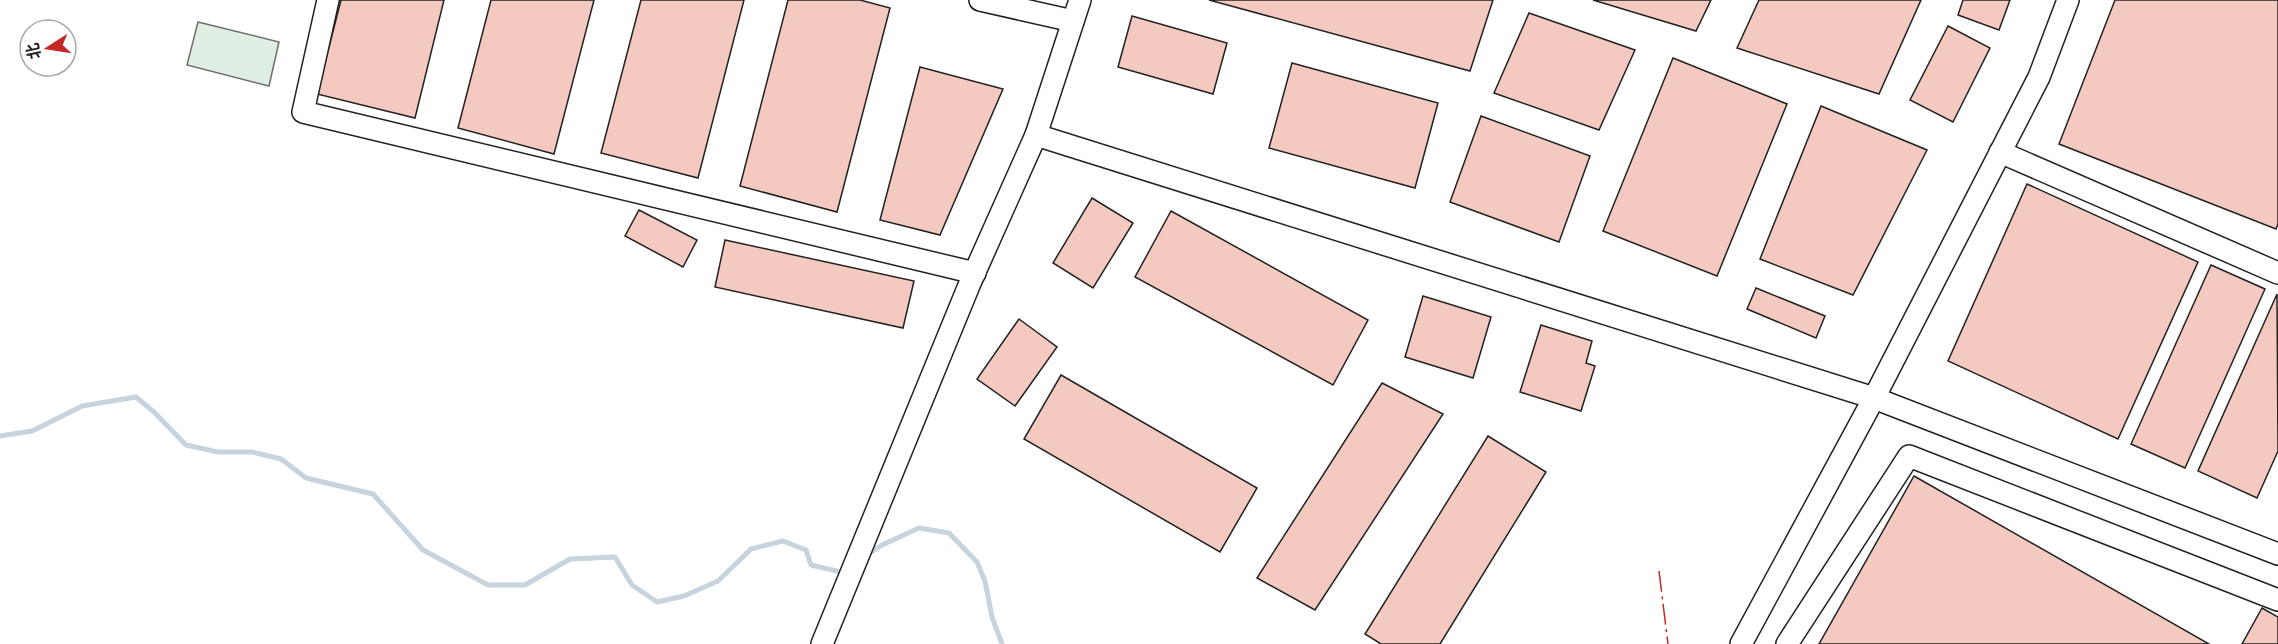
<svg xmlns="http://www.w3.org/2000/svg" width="2278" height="644" font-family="Roboto,'Noto Sans SC',sans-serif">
	<rect width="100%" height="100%" fill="#fff"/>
	<path fill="#e0efe3" stroke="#6f6f6f" stroke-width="1.5" d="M198 22 279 42 269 86 187 65Z"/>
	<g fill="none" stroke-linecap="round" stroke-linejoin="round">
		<g stroke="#c7d3dd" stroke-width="5">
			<path d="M0 436 32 431 82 406 136 397 154 412 186 445 218 452H252L281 459 306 478 373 494 423 550 488 585H525L570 559 615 557 632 585 657 602 684 596 718 581 751 549 783 541 806 550 811 565 841 572 845 570"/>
			<path d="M865 556 882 545 919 528 949 533 977 562 985 581 992 617 1002 644"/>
		</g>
	</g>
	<g fill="#f3c9c0" stroke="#222" stroke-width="1.5">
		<path d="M341 0H444L415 118 317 94Z"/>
		<path d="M491 0H594L554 154 458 128Z"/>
		<path d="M641 0H744L698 178 601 153Z"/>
		<path d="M788 0H860L890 8 837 212 740 186Z"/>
		<path d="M1209 0H1493L1470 71Z"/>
		<path d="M1593 0H1711L1696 31Z"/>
		<path d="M1759 0H1921L1879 94 1737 48Z"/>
		<path d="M1963 0H2010L1999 30 1958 15Z"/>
		<path d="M2115 0H2278V224L2276 229 2059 144Z"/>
		<path d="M1529 13 1635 50 1599 130 1494 93Z"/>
		<path d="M1132 16 1227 43 1213 94 1118 67Z"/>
		<path d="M1948 26 1990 48 1953 122 1910 100Z"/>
		<path d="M1673 58 1787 104 1717 276 1603 231Z"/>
		<path d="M1292 63 1438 103 1415 188 1269 148Z"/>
		<path d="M920 67 1003 89 940 235 880 220Z"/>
		<path d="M1821 106 1927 150 1853 295 1760 259Z"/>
		<path d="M1481 116 1590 156 1559 242 1450 202Z"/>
		<path d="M2027 184 2198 262 2118 439 1948 361Z"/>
		<path d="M1092 198 1133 223 1093 288 1053 263Z"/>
		<path d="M639 210 697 240 683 267 625 236Z"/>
		<path d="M1171 211 1368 320 1333 385 1135 277Z"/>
		<path d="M725 240 914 281 903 328 715 287Z"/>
		<path d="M2211 265 2265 289 2185 468 2131 444Z"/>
		<path d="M1756 288 1825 316 1816 338 1747 309Z"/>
		<path d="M2277 294 2278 451 2257 498 2198 471Z"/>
		<path d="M1423 296 1491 317 1473 378 1405 357Z"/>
		<path d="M1019 319 1057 347 1015 406 977 379Z"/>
		<path d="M1541 325 1592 341 1586 363 1595 366 1581 411 1520 392Z"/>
		<path d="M1061 375 1257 488 1220 552 1024 439Z"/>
		<path d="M1382 383 1443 414 1315 610 1257 578Z"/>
		<path d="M1488 436 1546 472 1440 644H1381L1365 634Z"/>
		<path d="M1914 476 2209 644H1819Z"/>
		<path d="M2262 608 2278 617V644H2242Z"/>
	</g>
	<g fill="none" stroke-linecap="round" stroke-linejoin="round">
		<defs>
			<g id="minor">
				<path d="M328 0 303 112 975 273"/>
				<path d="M980 0 1073 21"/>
				<path d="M1036 135 1874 398 2278 554"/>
				<path d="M2000 152 2278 273"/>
				<path d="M822 644 970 283 1036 135 1080 0"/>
				<path d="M1741 644 1874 398 2039 77 2068 0"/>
				<path d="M1787 644 1909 456 2278 600"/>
			</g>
		</defs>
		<use href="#minor" stroke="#222" stroke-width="24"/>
		<use href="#minor" stroke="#fff" stroke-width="21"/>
		<path stroke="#c62828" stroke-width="1.5" stroke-dasharray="21 4.5 3 4.5" stroke-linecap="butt" d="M1659 571 1668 644"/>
	</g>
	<g transform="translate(48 48) rotate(258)"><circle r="28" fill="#ffffff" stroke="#a7a7a7" stroke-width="1.5"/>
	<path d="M0-4.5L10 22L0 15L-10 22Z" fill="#c62828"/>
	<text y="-9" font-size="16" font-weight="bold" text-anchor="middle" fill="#222222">北</text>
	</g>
</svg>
